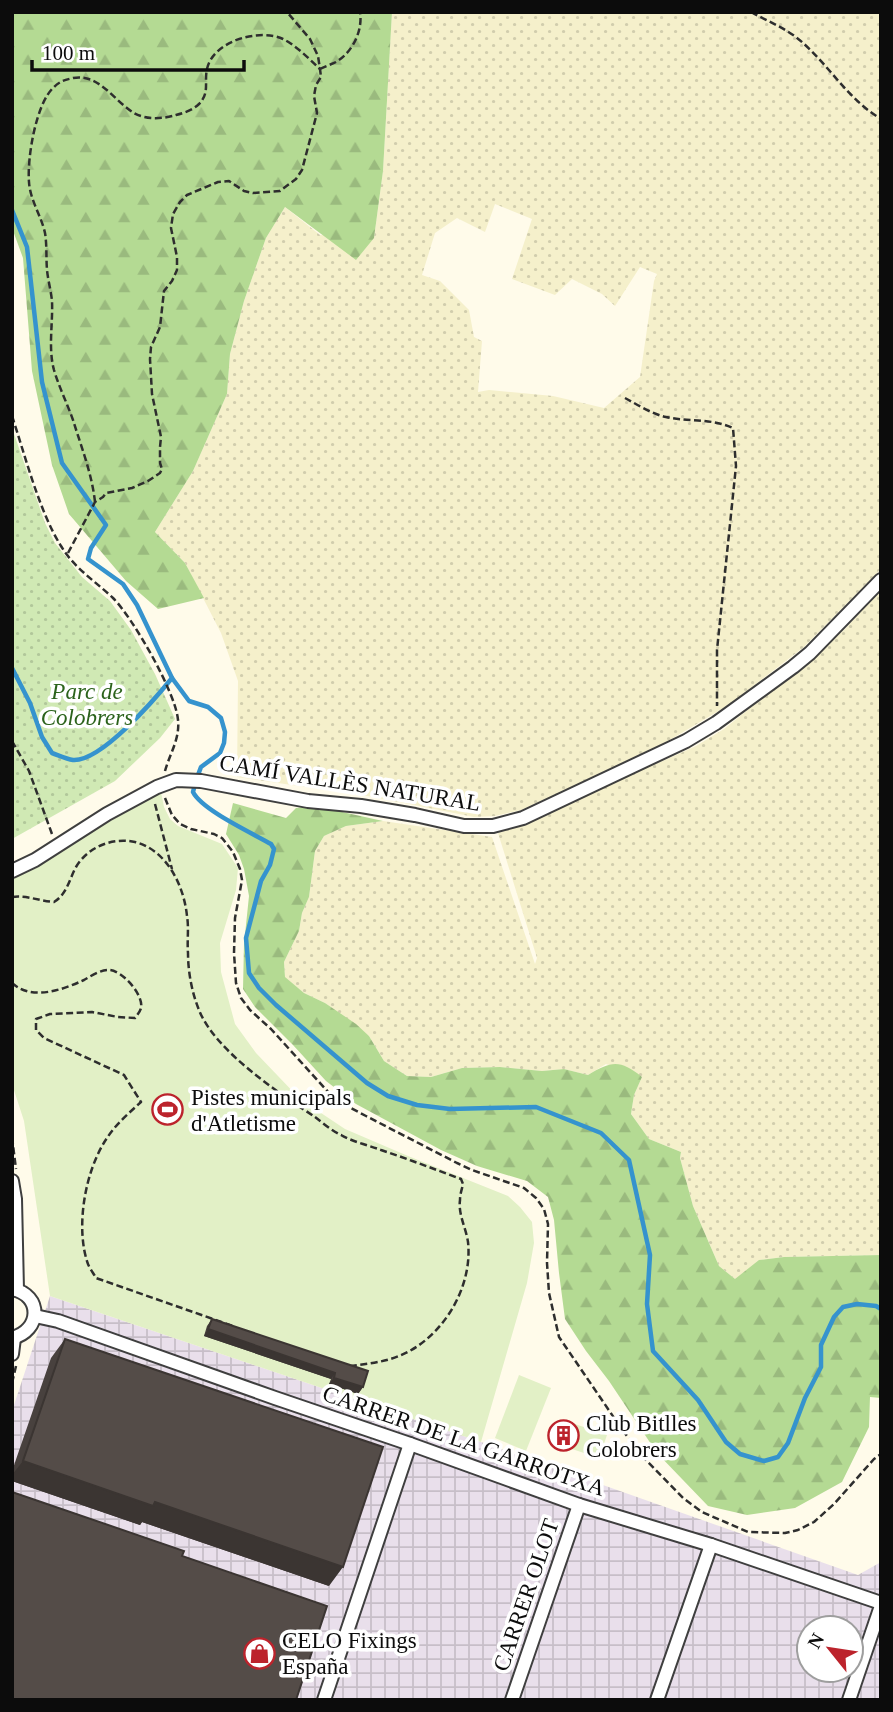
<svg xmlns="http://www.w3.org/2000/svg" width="893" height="1712" font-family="Georgia,serif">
	<defs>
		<pattern id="industrial-grid" width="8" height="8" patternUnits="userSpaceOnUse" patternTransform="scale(1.75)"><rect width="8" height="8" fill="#e9dfeb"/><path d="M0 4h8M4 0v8" fill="none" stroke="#c7bec8"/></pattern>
		<pattern id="farmland-dots" width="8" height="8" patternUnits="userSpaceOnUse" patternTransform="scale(1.75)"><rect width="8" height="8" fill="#f5f0cb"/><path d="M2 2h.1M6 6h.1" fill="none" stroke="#d1cdad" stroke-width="1.8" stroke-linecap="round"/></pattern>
		<pattern id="forest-firs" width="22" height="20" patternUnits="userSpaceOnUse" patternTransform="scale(1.75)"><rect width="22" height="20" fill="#b4da93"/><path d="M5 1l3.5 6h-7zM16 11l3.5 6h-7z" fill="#9aba7e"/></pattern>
		<pattern id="park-dots" width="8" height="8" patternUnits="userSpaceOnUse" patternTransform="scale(1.75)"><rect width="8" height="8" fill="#d0e9b4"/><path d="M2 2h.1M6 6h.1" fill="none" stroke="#b1c79a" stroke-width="1.8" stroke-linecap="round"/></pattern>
	</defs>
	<rect width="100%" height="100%" fill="#fffbea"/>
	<path fill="url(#industrial-grid)" fill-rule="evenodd" d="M50 1296 481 1442 858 1575 881 1562V1700H12V1411ZM809 1628H851V1670H809Z"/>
	<g fill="url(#farmland-dots)" fill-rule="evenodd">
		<path d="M392 12H881V569L804 647 727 706 668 741 552 796 521 810 495 816 474 817 374 797 237 777 238 681 221 633 185 563 155 532 193 471 227 394 230 354 244 301 266 238 285 207 320 235 374 238 383 171ZM495 204 532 219 512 279 555 295 572 279 602 294 615 306 640 267 657 274 654 281 640 377 604 408 553 396 489 390 478 392 482 341 474 337 469 310 440 281 422 275 435 233 457 218 485 232Z"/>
		<path d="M881 589V1255L784 1257 760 1260 736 1280 719 1266 693 1206 680 1158 681 1152 649 1139 631 1114 634 1095 642 1077 606 1064 588 1075 564 1069 542 1071 499 1067 462 1068 431 1077 407 1076 384 1061 369 1036 325 1003 304 993 285 978 284 962 299 931 302 913 309 897 315 851 324 836 346 826 383 821 492 837 535 964 537 958 498 833 536 817 625 776 665 760 696 746 724 729 823 649 845 629Z"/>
	</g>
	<g fill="url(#forest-firs)">
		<path d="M12 12H392L383 171 374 238 356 260 285 207 266 238 244 301 230 354 227 394 193 471 155 532 185 563 204 598 158 609 126 581 69 514 52 465 32 371 23 258 12 228Z"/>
		<path d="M233 803 286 818 296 808 315 806 383 821 346 826 324 836 315 851 309 897 302 913 299 931 284 962 285 977 304 993 325 1003 356 1024 369 1036 384 1061 407 1076 431 1077 462 1068 500 1067 542 1071 564 1069 588 1075C611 1061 620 1059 642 1077L634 1095 631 1114 649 1139 681 1152 680 1158 693 1206 719 1266 735 1279 759 1260 784 1257 881 1255V1398L870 1397 869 1427 842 1482 795 1508 747 1515 708 1506 657 1453 609 1381 586 1351 565 1319 559 1273 554 1220 548 1197 527 1181 477 1166 441 1150 356 1104 326 1081 293 1045 255 1007 243 989 244 944 249 896 244 869 239 855 226 834Z"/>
	</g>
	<path fill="url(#park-dots)" d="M12 428 45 523 55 543 82 577 110 601 131 630 155 674 175 719 160 738 115 781 12 839Z"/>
	<g fill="#e2f0c6">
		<path d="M161 792 164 807 170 819 178 826 222 844 238 868 236 890 220 943 221 972 235 1024 256 1053 300 1099 345 1129 408 1156 508 1196 520 1207 532 1222 534 1243 527 1283 481 1442 50 1296 24 1121 12 1084V877Z"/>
		<path d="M519 1375 551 1388 526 1451 495 1438Z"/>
		<path d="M572 1423 607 1435 599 1458 563 1446Z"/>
	</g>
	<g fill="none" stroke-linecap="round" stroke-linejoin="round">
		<g stroke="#3593ce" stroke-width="4.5">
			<path d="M12 210 27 247 42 382 62 463 106 525 91 548 88 559 123 584 137 605 172 678 189 701 208 707 221 718 225 732 224 743 220 753 201 767 198 775"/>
			<path d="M12 668 30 703 42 737 52 753C58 755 66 759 73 760 101 762 155 699 172 678"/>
			<path d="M195 784 193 792C202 810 252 833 271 844L274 849 270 865 261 881 246 938 249 973 259 988 276 1005 367 1083 388 1096 417 1105 450 1109 536 1107 601 1133 629 1160 650 1255 647 1304 653 1351 698 1400 726 1442 740 1454 764 1461 778 1457 788 1443 805 1398 821 1367V1345L834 1317 843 1307 857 1304 876 1306 881 1309"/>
		</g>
		<defs>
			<g id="street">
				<path d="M12 871 35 860 107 814 157 787 176 780 201 781 308 801 361 806 415 815 464 826H493L523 818 686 741 716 723 793 667 810 653 881 580"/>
				<path d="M12 1181 15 1199 17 1290"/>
				<path d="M35 1316 58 1321 275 1398 410 1444 579 1505 711 1545 881 1603"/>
				<path d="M12 1338C41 1331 43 1295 12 1289"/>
				<path d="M12 1354 14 1338"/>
				<path d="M324 1700 410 1444"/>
				<path d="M512 1700 579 1505"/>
				<path d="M657 1700 711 1545"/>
				<path d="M849 1700 881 1606"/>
			</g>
		</defs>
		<use href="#street" stroke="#3f3f3f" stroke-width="16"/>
		<g stroke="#2e2e2e" stroke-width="2.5" stroke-dasharray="7 3.5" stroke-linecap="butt">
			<path d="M751 12C769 22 788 29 803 43 830 67 849 100 881 119"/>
			<path d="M320 69C326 66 332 64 336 62 353 52 363 30 360 12"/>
			<path d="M625 398C638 405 652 414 666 417 689 422 711 418 733 428L736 466 717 650V706"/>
			<path d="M12 416C25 455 39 511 61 546 74 568 95 581 113 598 133 618 176 693 178 720 180 739 170 753 165 771"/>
			<path d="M95 502C92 474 81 446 73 420 67 403 59 387 54 370 48 348 53 324 52 301 51 291 48 280 47 270 46 258 47 245 45 233 41 215 30 200 29 182 27 158 36 103 54 87 60 81 65 80 73 78 99 73 114 101 134 113 146 120 163 119 176 115 184 113 193 110 199 104 210 93 204 82 207 69 213 41 259 28 283 39 297 46 309 59 320 69"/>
			<path d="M68 553 95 502 103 497 106 493 132 488 148 481 160 473 162 469 160 463V447L161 437 152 394 150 359 151 347 160 327 164 291 172 281 177 270V257L171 228 173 214 180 202 187 195 218 182 229 181 244 191 253 193 280 191 296 179 302 170 317 113 314 96 316 85 321 77 320 69 318 56 310 39 287 12"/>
			<path d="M12 741 29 771 52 834"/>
			<path d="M165 798 172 815 180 824 191 829 214 834 222 838 233 852 240 869 242 880 235 918 234 953 236 983 241 998 250 1010 271 1029 330 1094 347 1106 366 1116 457 1163 472 1170 524 1188 536 1198 544 1209 548 1224 547 1263 549 1293 559 1337 621 1428 642 1456 683 1498 702 1512 748 1532 785 1533 798 1530 814 1522 834 1504 874 1459 881 1454"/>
			<path d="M155 804 172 869"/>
			<path d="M12 897C27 895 39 901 54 902 67 894 69 880 76 867 88 847 112 837 135 842 167 850 184 886 187 916 189 928 187 941 188 953 188 972 192 993 199 1010 215 1051 279 1093 315 1117 323 1123 332 1131 341 1135 353 1142 368 1145 381 1150 408 1159 434 1169 461 1179L463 1184C462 1189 460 1194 460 1200 458 1214 466 1228 468 1242 473 1288 442 1339 399 1356 384 1362 367 1364 351 1366"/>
			<path d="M12 983C32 1001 62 990 84 980 91 976 100 970 109 970 122 970 144 995 141 1008 140 1012 137 1015 135 1018L118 1017 92 1012 50 1014 36 1019V1030L44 1038 124 1075 141 1102C129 1113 116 1124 107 1138 85 1170 75 1228 88 1264 90 1269 94 1274 96 1278L233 1326"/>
			<path d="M12 1137 16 1169"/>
			<path d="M12 1383 16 1366"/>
		</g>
		<use href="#street" stroke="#fff" stroke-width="12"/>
	</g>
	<g fill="#48413e">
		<path d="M212 1319 368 1371 363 1387 358 1394 329 1384 331 1379 204 1336 207 1326Z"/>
		<path d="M65 1339 329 1586 142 1522 140 1525 12 1481V1471L51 1358Z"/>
	</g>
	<g fill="#3b3532">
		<path d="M208 1329 335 1373 331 1379 204 1336Z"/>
		<path d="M334 1378 363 1387 358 1394 329 1384Z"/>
		<path d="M23 1461 155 1502 343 1567 329 1586 142 1522 140 1525 12 1481V1475Z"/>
	</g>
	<g fill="#544c48" stroke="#3b3532" stroke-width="2">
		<path d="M212 1319 368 1371 363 1387 334 1378 335 1373 208 1329Z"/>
		<path d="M65 1339 383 1447 343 1567 155 1502 153 1506 23 1461Z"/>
		<path d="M12 1492 184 1551 182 1556 327 1606 296 1700H12Z"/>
	</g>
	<defs>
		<symbol id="stadium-ring" viewBox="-11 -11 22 22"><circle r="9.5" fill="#fff" stroke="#bc232c" stroke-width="1.5"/><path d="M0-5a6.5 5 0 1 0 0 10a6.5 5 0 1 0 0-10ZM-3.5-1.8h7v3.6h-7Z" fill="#bc232c"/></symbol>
		<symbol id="building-ring" viewBox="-11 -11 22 22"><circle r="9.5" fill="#fff" stroke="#bc232c" stroke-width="1.5"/><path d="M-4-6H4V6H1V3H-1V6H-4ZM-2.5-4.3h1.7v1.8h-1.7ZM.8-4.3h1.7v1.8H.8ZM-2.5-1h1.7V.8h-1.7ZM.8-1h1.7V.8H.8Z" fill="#bc232c"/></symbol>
		<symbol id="shop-ring" viewBox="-11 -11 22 22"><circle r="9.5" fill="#fff" stroke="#bc232c" stroke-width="1.5"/><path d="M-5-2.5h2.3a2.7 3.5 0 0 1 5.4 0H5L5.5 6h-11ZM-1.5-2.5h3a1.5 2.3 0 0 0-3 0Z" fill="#bc232c"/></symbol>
	</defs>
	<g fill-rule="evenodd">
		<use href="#stadium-ring" x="150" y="1092" width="35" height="35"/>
		<use href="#building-ring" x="546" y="1418" width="35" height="35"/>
		<use href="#shop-ring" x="242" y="1636" width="35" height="35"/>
	</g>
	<g text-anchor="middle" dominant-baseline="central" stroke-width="7" stroke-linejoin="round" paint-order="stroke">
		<g font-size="23" font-style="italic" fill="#2c631c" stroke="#fff">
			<text x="87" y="691">Parc de<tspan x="87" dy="26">Colobrers</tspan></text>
		</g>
		<g font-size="23" fill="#0c0c0c" stroke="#fff">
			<text transform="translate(350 783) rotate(9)">CAMÍ VALLÈS NATURAL</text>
			<text transform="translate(464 1441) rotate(19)">CARRER DE LA GARROTXA</text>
			<text transform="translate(526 1595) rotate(-71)">CARRER OLOT</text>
		</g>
		<g font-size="23" fill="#0c0c0c" stroke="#fff" text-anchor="start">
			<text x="191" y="1097">Pistes municipals<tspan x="191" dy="26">d'Atletisme</tspan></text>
			<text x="586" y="1423">Club Bitlles<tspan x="586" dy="26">Colobrers</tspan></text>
			<text x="282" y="1640">CELO Fixings<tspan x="282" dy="26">España</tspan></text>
		</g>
	</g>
	<rect width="893" height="1712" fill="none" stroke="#0c0c0c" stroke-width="28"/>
	<g transform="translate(830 1649) rotate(300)"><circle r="33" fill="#ffffff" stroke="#9e9e9e" stroke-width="2"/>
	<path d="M0-5L12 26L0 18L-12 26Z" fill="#bc232c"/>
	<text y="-10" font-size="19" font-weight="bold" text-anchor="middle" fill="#0c0c0c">N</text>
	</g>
	<path d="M32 60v10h212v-10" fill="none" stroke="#0c0c0c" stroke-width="3.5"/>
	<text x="42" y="60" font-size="21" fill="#0c0c0c" stroke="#ffffff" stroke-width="5" paint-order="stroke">100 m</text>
</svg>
